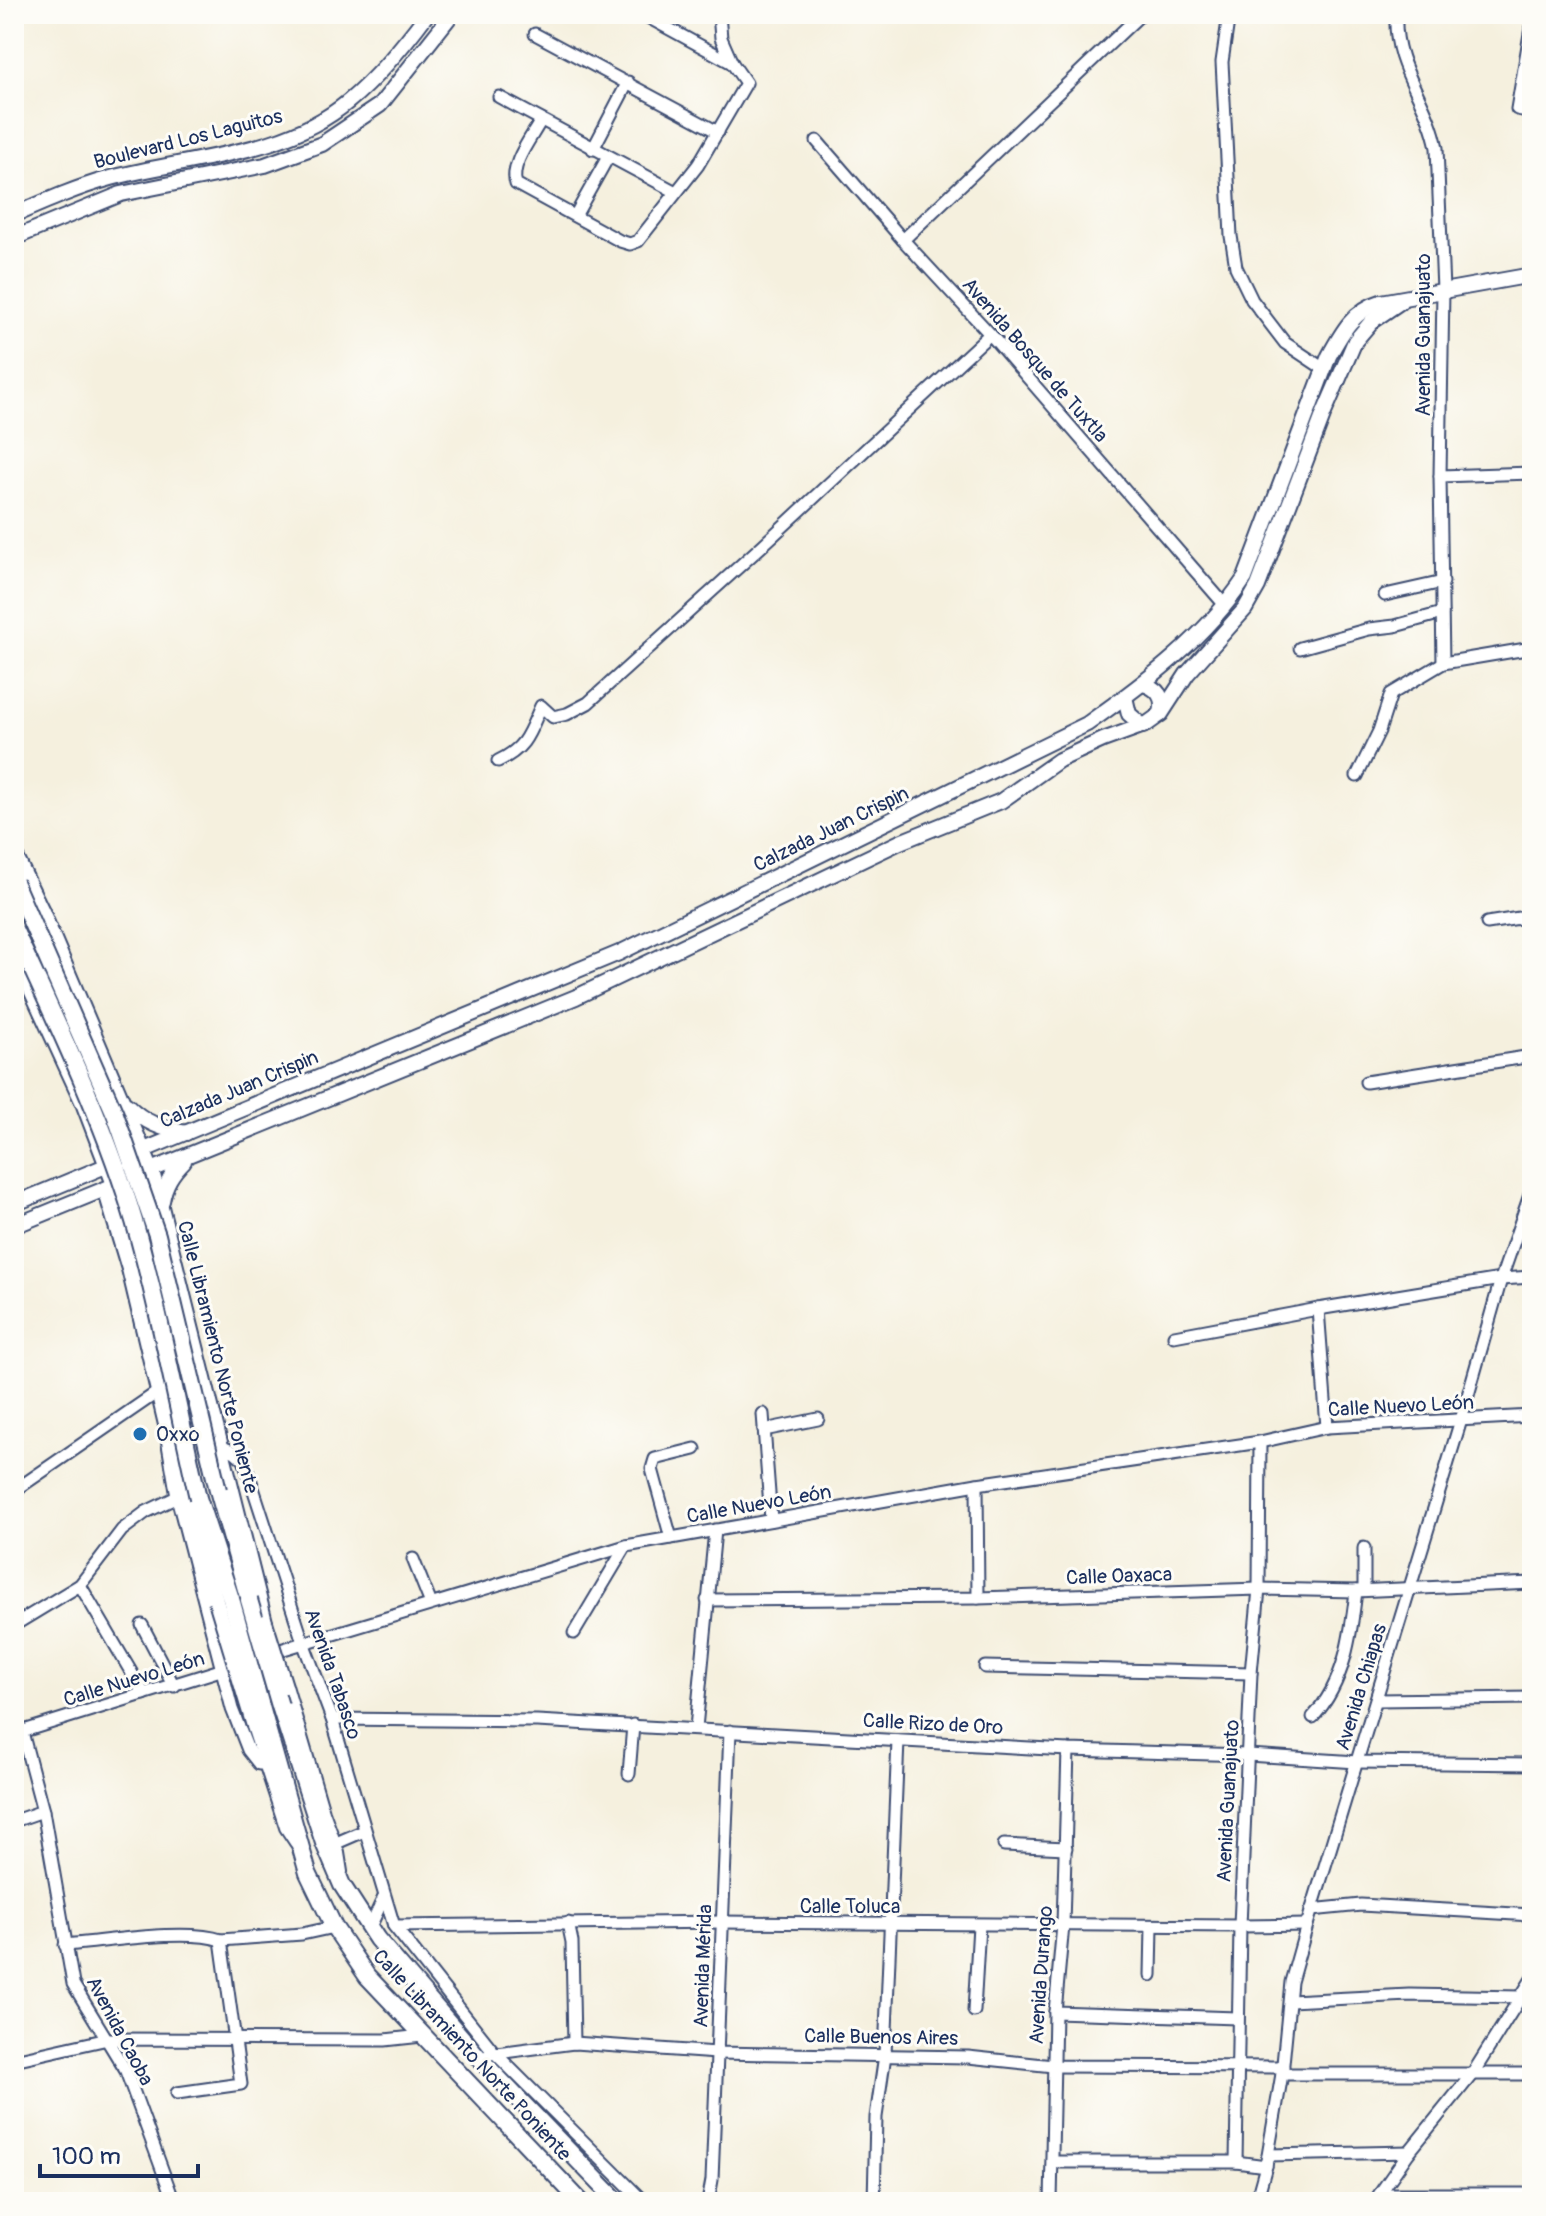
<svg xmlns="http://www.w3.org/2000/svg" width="1546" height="2216" font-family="Pangolin,sans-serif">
	<rect width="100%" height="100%" fill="#fdfcf7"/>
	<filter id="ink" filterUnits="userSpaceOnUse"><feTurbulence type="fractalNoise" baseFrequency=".0125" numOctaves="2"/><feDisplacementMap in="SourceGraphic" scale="16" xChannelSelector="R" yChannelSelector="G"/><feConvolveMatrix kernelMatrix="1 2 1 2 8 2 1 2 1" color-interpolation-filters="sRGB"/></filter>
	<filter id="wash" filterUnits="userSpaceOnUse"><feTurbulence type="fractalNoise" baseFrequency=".006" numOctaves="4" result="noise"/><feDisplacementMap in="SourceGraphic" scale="32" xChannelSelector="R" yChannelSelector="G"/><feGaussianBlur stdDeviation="1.8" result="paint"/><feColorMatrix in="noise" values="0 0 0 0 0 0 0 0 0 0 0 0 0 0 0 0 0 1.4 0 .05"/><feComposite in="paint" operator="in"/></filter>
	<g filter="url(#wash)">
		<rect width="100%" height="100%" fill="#f5f0de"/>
	</g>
	<g filter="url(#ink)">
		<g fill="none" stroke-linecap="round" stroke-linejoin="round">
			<defs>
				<g id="minor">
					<path d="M719 14 721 38 732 63"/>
					<path d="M1229 14 1222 62 1231 236 1236 267 1252 300 1285 343 1324 369"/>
					<path d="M1396 14C1393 68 1428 99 1437 148L1443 290 1440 476 1443 663"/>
					<path d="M1532 22 1517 109 1532 112"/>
					<path d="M535 34 718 132"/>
					<path d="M499 97 676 192"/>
					<path d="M541 120C532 137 509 165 516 184L620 241 630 244 638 241 698 165 746 83 732 63 642 14"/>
					<path d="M817 141 903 240 990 334 1224 604"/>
					<path d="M593 149 628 82"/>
					<path d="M575 216 608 157"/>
					<path d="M903 240 1141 14"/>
					<path d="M1440 476 1532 473"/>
					<path d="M1385 595 1443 582"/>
					<path d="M1300 648 1369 629 1395 626 1442 613"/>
					<path d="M498 761C526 748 529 733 541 706L553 717 567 714 588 703 763 545 990 334"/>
					<path d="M1357 776 1379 731 1391 694 1443 663 1532 648"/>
					<path d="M1487 923 1532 916"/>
					<path d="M1366 1082 1532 1056"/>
					<path d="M104 1191 128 1271 165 1427 177 1497 222 1670 232 1709 248 1750 259 1764H267"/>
					<path d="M1318 1309 1327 1427"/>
					<path d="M1174 1336 1318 1309 1501 1279 1532 1277"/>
					<path d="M763 1414 771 1520"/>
					<path d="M764 1430 818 1419"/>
					<path d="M220 1446 235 1452 244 1460 303 1642 332 1719 394 1926 493 2051 644 2202"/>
					<path d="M977 1484 978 1598"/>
					<path d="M14 1491 162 1389"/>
					<path d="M671 1538 652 1469 655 1459 695 1449"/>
					<path d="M413 1559 431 1604"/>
					<path d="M80 1585 144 1694"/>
					<path d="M1364 1590V1548"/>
					<path d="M707 1600 978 1598 1259 1589 1356 1591 1532 1583"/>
					<path d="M14 1625 80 1585 122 1530 146 1512 177 1497"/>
					<path d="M142 1625 174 1686"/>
					<path d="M574 1633 626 1546"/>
					<path d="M267 1654 626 1546 977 1484 1260 1442 1327 1427 1532 1416"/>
					<path d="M985 1667 1251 1673"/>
					<path d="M1377 1700 1532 1698"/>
					<path d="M1313 1717C1345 1682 1351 1635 1356 1591"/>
					<path d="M332 1719 537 1721 1068 1750 1248 1755 1357 1762 1532 1764"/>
					<path d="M696 1728 715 1530"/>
					<path d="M22 1732 43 1811 73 1984 126 2071 174 2202"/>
					<path d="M14 1734 243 1663"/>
					<path d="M629 1774 633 1725"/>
					<path d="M14 1821 43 1811"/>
					<path d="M334 1844 364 1831"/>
					<path d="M1004 1845 1066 1848"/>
					<path d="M1311 1910 1361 1905 1532 1915"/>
					<path d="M568 1923 572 1942 574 2043"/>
					<path d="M394 1926 722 1922 1240 1926 1307 1925"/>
					<path d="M370 1927 384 1897"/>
					<path d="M65 1945C105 1942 186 1928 221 1940L302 1934 334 1927"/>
					<path d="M1151 1975 1152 1926"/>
					<path d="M1290 2001 1409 1995 1521 1997"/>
					<path d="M974 2011 979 1925"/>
					<path d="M1055 2012 1237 2018"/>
					<path d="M489 2054 574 2043 717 2053 968 2057 1053 2066 1283 2067"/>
					<path d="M14 2060 108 2039 385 2040 422 2036"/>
					<path d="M1282 2074H1532"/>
					<path d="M177 2093 241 2084 221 1940"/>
					<path d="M1268 2155 1409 2152"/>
					<path d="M1053 2162H1236L1266 2166"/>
					<path d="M1236 2162 1240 1926 1251 1673 1259 1589 1260 1442"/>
					<path d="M1380 2194H1532"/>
					<path d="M708 2202 712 2180 730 1731"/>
					<path d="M874 2202 876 2117 885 2055 898 1741"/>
					<path d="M1051 2202 1055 2012 1063 1925 1068 1750"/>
					<path d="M1256 2202 1266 2166 1282 2074 1291 1982 1307 1925 1461 1420 1501 1279 1532 1189"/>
					<path d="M1374 2202 1409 2152 1473 2073 1532 1979"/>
				</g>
				<g id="major">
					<path d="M14 215C46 201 78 187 111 178 190 157 284 156 349 101 379 76 404 45 427 14"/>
					<path d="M14 238 121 194 265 165 322 144 380 105 452 14"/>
					<path d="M1143 684C1158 688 1165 698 1161 713"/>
					<path d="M1125 697 1129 714 1143 726"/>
					<path d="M14 853 42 911 152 1171 265 1622"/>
					<path d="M14 953 83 1103 115 1187 147 1302 182 1473 216 1601"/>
					<path d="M127 1105C145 1123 162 1129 186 1133"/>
					<path d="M162 1201C165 1184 172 1173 184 1161"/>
					<path d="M14 1204 619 953 1087 724C1145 683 1205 638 1245 578L1329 356C1342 332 1354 310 1381 302L1532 275"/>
					<path d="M14 1226 576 997 900 842 1001 801 1059 760 1103 740 1147 724 1161 714 1187 674 1245 609 1258 586 1324 413 1355 341 1372 321 1400 302"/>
					<path d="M285 1686 322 1812 337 1853 340 1872"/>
					<path d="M254 1726 287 1827 297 1842"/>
				</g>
				<g id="highway">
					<path d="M218 1490 249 1600"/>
					<path d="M198 1498 231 1599"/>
					<path d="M280 1706 324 1843 342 1885 377 1939 480 2059 618 2202"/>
					<path d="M265 1721 308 1873 334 1927 367 1976 581 2202"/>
				</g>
			</defs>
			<use href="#minor" stroke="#3c4c71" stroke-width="15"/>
			<use href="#major" stroke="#3c4c71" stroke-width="18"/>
			<use href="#highway" stroke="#3c4c71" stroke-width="20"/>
			<use href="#minor" stroke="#fff" stroke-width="11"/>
			<use href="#major" stroke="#fff" stroke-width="14"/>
			<use href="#highway" stroke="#fff" stroke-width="16"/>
			<defs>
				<g id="major-bridge">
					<path d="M216 1601 254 1726"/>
					<path d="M265 1622 285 1686"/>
				</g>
				<g id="highway-bridge">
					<path d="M14 882 115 1114 157 1235 218 1490"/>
					<path d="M14 929C57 1024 104 1120 134 1221 160 1312 177 1406 198 1498"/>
					<path d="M231 1599 265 1721"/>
					<path d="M249 1600 280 1706"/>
				</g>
			</defs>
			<use href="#major-bridge" stroke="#3c4c71" stroke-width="18" stroke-linecap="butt"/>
			<use href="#highway-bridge" stroke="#3c4c71" stroke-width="20" stroke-linecap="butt"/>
			<use href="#major-bridge" stroke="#fff" stroke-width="14"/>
			<use href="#highway-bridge" stroke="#fff" stroke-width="16"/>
		</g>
	</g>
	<circle fill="#1f6fb2" stroke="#fdfcf7" stroke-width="3" cx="140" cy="1434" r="8"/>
	<g text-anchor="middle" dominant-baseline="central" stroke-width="6" stroke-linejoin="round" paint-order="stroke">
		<g font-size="20" fill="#1b2f5e" stroke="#fdfcf7">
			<text transform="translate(188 139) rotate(-14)">Boulevard Los Laguitos</text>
			<text transform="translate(1423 335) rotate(-90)">Avenida Guanajuato</text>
			<text transform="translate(1035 360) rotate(49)">Avenida Bosque de Tuxtla</text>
			<text transform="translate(831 829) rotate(-26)">Calzada Juan Crispin</text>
			<text transform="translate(239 1089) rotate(-23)">Calzada Juan Crispin</text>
			<text transform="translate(218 1357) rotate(76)">Calle Libramiento Norte Poniente</text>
			<text transform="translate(1401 1406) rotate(-3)">Calle Nuevo León</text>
			<text transform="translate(759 1504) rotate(-10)">Calle Nuevo León</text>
			<text transform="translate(1119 1576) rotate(-2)">Calle Oaxaca</text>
			<text transform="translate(333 1674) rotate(71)">Avenida Tabasco</text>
			<text transform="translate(134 1679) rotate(-17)">Calle Nuevo León</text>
			<text transform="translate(1361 1687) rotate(-73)">Avenida Chiapas</text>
			<text transform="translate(933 1724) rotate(3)">Calle Rizo de Oro</text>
			<text transform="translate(1228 1801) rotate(-87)">Avenida Guanajuato</text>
			<text x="850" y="1906">Calle Toluca</text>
			<text transform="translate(703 1966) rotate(-88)">Avenida Mérida</text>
			<text transform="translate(1041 1975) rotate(-86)">Avenida Durango</text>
			<text transform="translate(120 2031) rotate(62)">Avenida Caoba</text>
			<text transform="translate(881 2037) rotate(1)">Calle Buenos Aires</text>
			<text transform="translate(472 2055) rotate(47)">Calle Libramiento Norte Poniente</text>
		</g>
		<g font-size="20" fill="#1b2f5e" stroke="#fdfcf7" text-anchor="start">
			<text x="156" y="1434">Oxxo</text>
		</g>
	</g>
	<rect width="1546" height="2216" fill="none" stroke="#fdfcf7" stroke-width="48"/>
	<path d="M40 2164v12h158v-12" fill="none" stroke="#1b2f5e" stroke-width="4"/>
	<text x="52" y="2164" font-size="24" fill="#1b2f5e" stroke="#fdfcf7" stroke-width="6" paint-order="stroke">100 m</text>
</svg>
